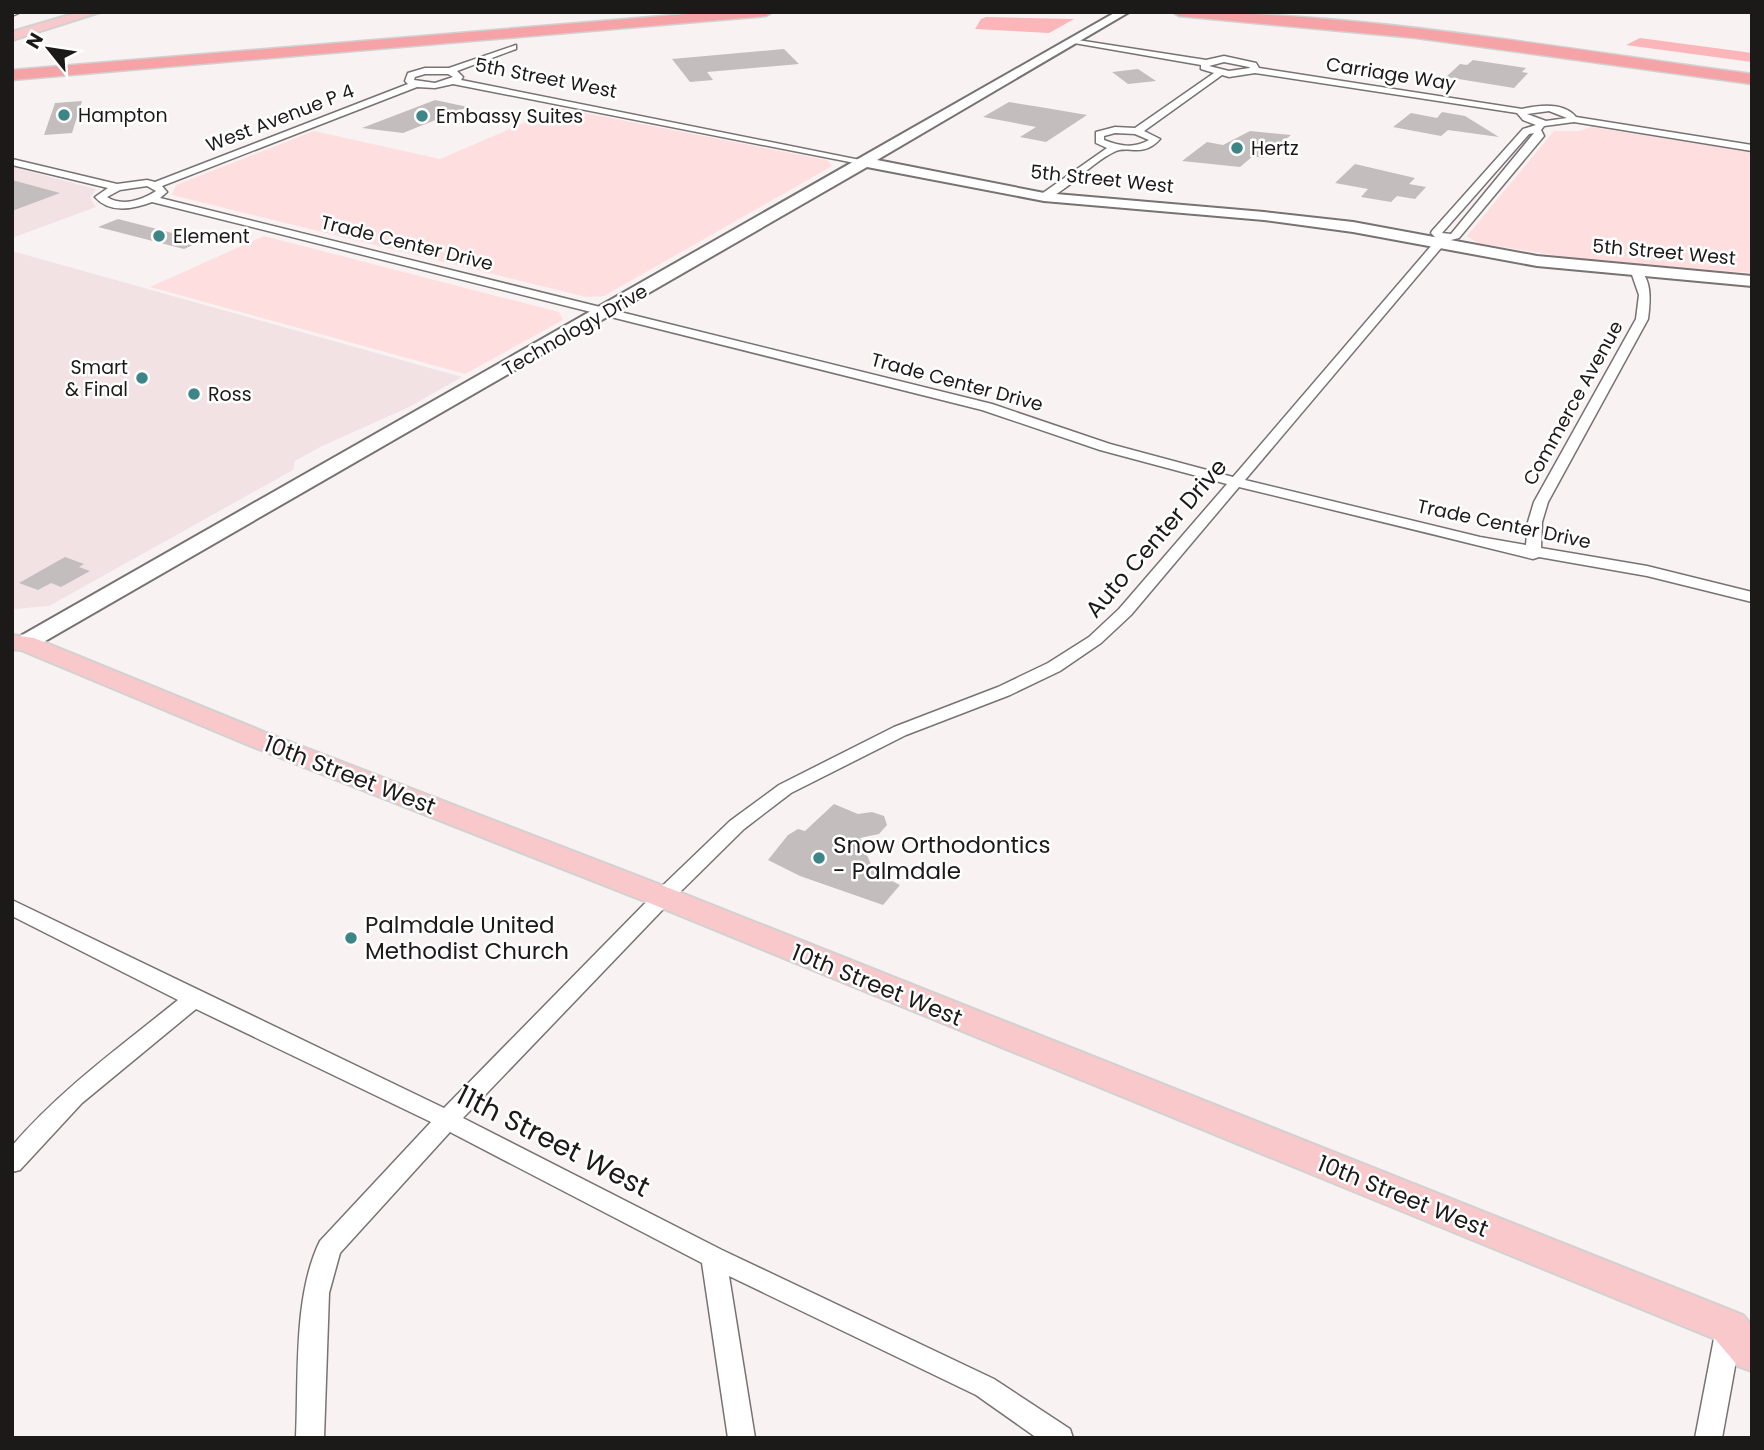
<svg xmlns="http://www.w3.org/2000/svg" width="1764" height="1450" font-family="Poppins,sans-serif">
	<rect width="100%" height="100%" fill="#f9f2f2"/>
	<g fill="#f2e2e3">
		<path d="M12 167 96 189 90 198 96 207 12 238Z"/>
		<path d="M12 251 462 377 409 407 320 447 295 461 293 470 49 606 15 609 12 608Z"/>
	</g>
	<g fill="#fededf">
		<path d="M559 108 827 160 832 166 604 296 586 297 172 195 176 185 314 131 440 159Z"/>
		<path d="M1591 127 1752 152V273L1591 261 1478 243 1467 236 1554 131H1579Z"/>
		<path d="M264 236 559 312 563 320 465 374 150 287Z"/>
	</g>
	<g fill="#fcb5b8">
		<path d="M986 17 1074 19 1049 33 975 29 981 19Z"/>
		<path d="M1640 38 1752 53V62L1626 45Z"/>
	</g>
	<g fill="#c3bdbd">
		<path d="M784 49 799 64 707 72 713 80 690 82 672 59Z"/>
		<path d="M1473 60 1526 68 1522 72 1528 73 1514 88 1446 77 1460 64 1467 65Z"/>
		<path d="M1138 69 1156 81 1128 84 1112 72Z"/>
		<path d="M435 100 468 107 403 133 362 128Z"/>
		<path d="M82 101 72 133 44 135 55 103Z"/>
		<path d="M1009 102 1040 107 1087 115 1046 142 1020 137 1036 127 983 117Z"/>
		<path d="M1442 112 1465 116 1499 137 1448 130 1441 136 1393 127 1411 113 1437 118Z"/>
		<path d="M1250 131 1291 135 1263 158 1253 156 1240 167 1182 161 1207 142 1223 145Z"/>
		<path d="M1355 164 1415 178 1409 184 1426 187 1415 199 1397 196 1391 202 1361 197 1368 189 1335 183Z"/>
		<path d="M12 180 60 193 12 211Z"/>
		<path d="M118 219 157 229 202 241 184 249 98 227Z"/>
		<path d="M65 557 84 564 79 567 90 571 61 587 51 583 38 590 19 583Z"/>
		<path d="M834 804 858 814 872 812 884 816 887 825 879 834 860 838 874 872 900 885 883 905 800 876 768 860 788 835 798 829 805 831Z"/>
	</g>
	<g fill="none" stroke-linecap="round" stroke-linejoin="round">
		<defs>
			<g id="street">
				<path d="M12 12H21L12 16Z"/>
				<path d="M1071 39 1206 60 1224 56 1256 63 1259 68 1522 109C1539 105 1564 102 1576 117L1752 145V151L1574 122 1544 126 1541 130 1544 136 1459 238 1447 241 1245 480 1480 537 1526 545 1528 522 1534 502 1636 319 1639 295 1631 272 1637 269C1653 277 1650 303 1648 319L1548 502 1542 522 1541 548 1647 566 1752 592V602L1647 576 1539 557 1533 559C1437 535 1337 511 1239 487L1131 615 1101 643 1060 671 1010 695 906 735 791 793 744 829 670 902 463 1118 722 1250 994 1379 1070 1429 1073 1438H1037L976 1395 729 1276 755 1438H728L702 1263 450 1132 340 1253 329 1293 324 1438H296C299 1376 293 1296 320 1241L431 1122 196 1009 82 1103 20 1170 12 1172V1146C60 1090 121 1046 178 1000L12 916V900L444 1108 656 892 730 821 779 785 894 727 998 687 1048 663 1089 637 1119 609 1227 484 1100 450 982 410 152 202C133 209 110 214 95 197L108 188 12 165V159L117 184 147 180 155 182 408 84 405 81 408 73 425 68H449L516 45V49L457 71 463 77 461 80 870 162 865 165 453 84 435 88 417 87 162 186 167 192 160 198 992 404 1110 444 1233 477 1437 239 1431 233 1432 231 1523 129 1536 125 1523 120 1517 113 1255 73 1229 77 1222 75 1144 131 1160 139C1142 159 1128 144 1114 152 1089 164 1070 190 1044 200L1039 197 1040 195 1107 148 1096 143V132L1115 127 1135 128 1214 73 1201 69V65L1074 43ZM1224 62 1249 67 1250 68 1229 71 1209 66ZM425 74H448L453 77 435 83 414 80 415 77ZM1549 111 1567 118 1546 121 1527 114ZM1115 133 1135 134 1149 140C1134 149 1119 146 1104 140V136ZM1534 133 1451 234 1442 233 1529 134ZM147 186 156 191C142 200 122 207 107 197L120 190Z"/>
				<path d="M1729 1317 1738 1320 1742 1328 1722 1438H1695L1716 1328 1720 1320Z"/>
			</g>
			<path id="secondary" d="M1116 12H1129L877 160 1044 193 1264 212 1353 222 1537 256 1752 276V286L1537 266 1353 232 1264 220 1044 201 867 167 33 648 25 650 14 643 17 638Z"/>
			<g id="primary">
				<path d="M80 12H100L12 40V32Z"/>
				<path d="M12 635 34 638 264 732 674 890 1743 1315 1752 1326V1371L1738 1366 1715 1339 652 904 246 744 21 650 12 649Z"/>
			</g>
			<g id="highway">
				<path d="M711 12H773L766 16 12 80V70Z"/>
				<path d="M1172 12C1366 12 1560 49 1752 74V84L1416 38 1179 16Z"/>
			</g>
		</defs>
		<use href="#street" stroke="#787272" stroke-width="3"/>
		<use href="#secondary" stroke="#787272" stroke-width="4"/>
		<use href="#primary" stroke="#d2d1d1" stroke-width="4"/>
		<use href="#highway" stroke="#d2d1d1" stroke-width="3"/>
		<use href="#street" fill="#fff" fill-rule="evenodd"/>
		<use href="#secondary" fill="#fff" fill-rule="evenodd"/>
		<use href="#primary" fill="#f9c8ca" fill-rule="evenodd"/>
		<use href="#highway" fill="#f5a3a6" fill-rule="evenodd"/>
	</g>
	<g fill="#3d8586" stroke="#fff" stroke-width="2.5">
		<circle cx="64" cy="115" r="7"/>
		<circle cx="422" cy="116" r="7"/>
		<circle cx="1237" cy="148" r="7"/>
		<circle cx="159" cy="236" r="7"/>
		<circle cx="142" cy="378" r="7"/>
		<circle cx="194" cy="394" r="7"/>
		<circle cx="819" cy="858" r="7"/>
		<circle cx="351" cy="938" r="7"/>
	</g>
	<g text-anchor="middle" dominant-baseline="central" stroke-width="5" stroke-linejoin="round" paint-order="stroke">
		<g font-size="19" fill="#1c1919" stroke="#fff">
			<text transform="translate(1391 74) rotate(9)">Carriage Way</text>
			<text transform="translate(546 78) rotate(11)">5th Street West</text>
			<text transform="translate(280 118) rotate(-21)">West Avenue P 4</text>
			<text transform="translate(1102 179) rotate(6)">5th Street West</text>
			<text transform="translate(407 243) rotate(14)">Trade Center Drive</text>
			<text transform="translate(1664 252) rotate(5)">5th Street West</text>
			<text transform="translate(575 330) rotate(-30)">Technology Drive</text>
			<text transform="translate(957 382) rotate(15)">Trade Center Drive</text>
			<text transform="translate(1573 403) rotate(-61)">Commerce Avenue</text>
			<text transform="translate(1504 524) rotate(12)">Trade Center Drive</text>
		</g>
		<g font-size="19" fill="#1c1919" stroke="#fff" text-anchor="start">
			<text x="78" y="115">Hampton</text>
			<text x="436" y="116">Embassy Suites</text>
			<text x="1251" y="148">Hertz</text>
			<text x="173" y="236">Element</text>
			<text x="128" y="367" text-anchor="end">Smart<tspan x="128" dy="22">&amp; Final</tspan></text>
			<text x="208" y="394">Ross</text>
		</g>
		<g font-size="23" fill="#1c1919" stroke="#fff">
			<text transform="translate(1156 538) rotate(-49)">Auto Center Drive</text>
			<text transform="translate(350 775) rotate(21)">10th Street West</text>
			<text transform="translate(877 985) rotate(22)">10th Street West</text>
			<text transform="translate(1403 1196) rotate(22)">10th Street West</text>
		</g>
		<g font-size="23" fill="#1c1919" stroke="#fff" text-anchor="start">
			<text x="833" y="845">Snow Orthodontics<tspan x="833" dy="26">- Palmdale</tspan></text>
			<text x="365" y="925">Palmdale United<tspan x="365" dy="26">Methodist Church</tspan></text>
		</g>
		<g font-size="28" fill="#1c1919" stroke="#fff">
			<text transform="translate(553 1141) rotate(27)">11th Street West</text>
		</g>
	</g>
	<rect width="1764" height="1450" fill="none" stroke="#1c1919" stroke-width="28"/>
	<g transform="translate(49 49) rotate(300)" stroke="#ffffff" stroke-width="5" paint-order="stroke">
	<path d="M0-5L12 26L0 18L-12 26Z" fill="#1c1919"/>
	<text y="-10" font-size="19" font-weight="bold" text-anchor="middle" fill="#1c1919">N</text>
	</g>
</svg>
